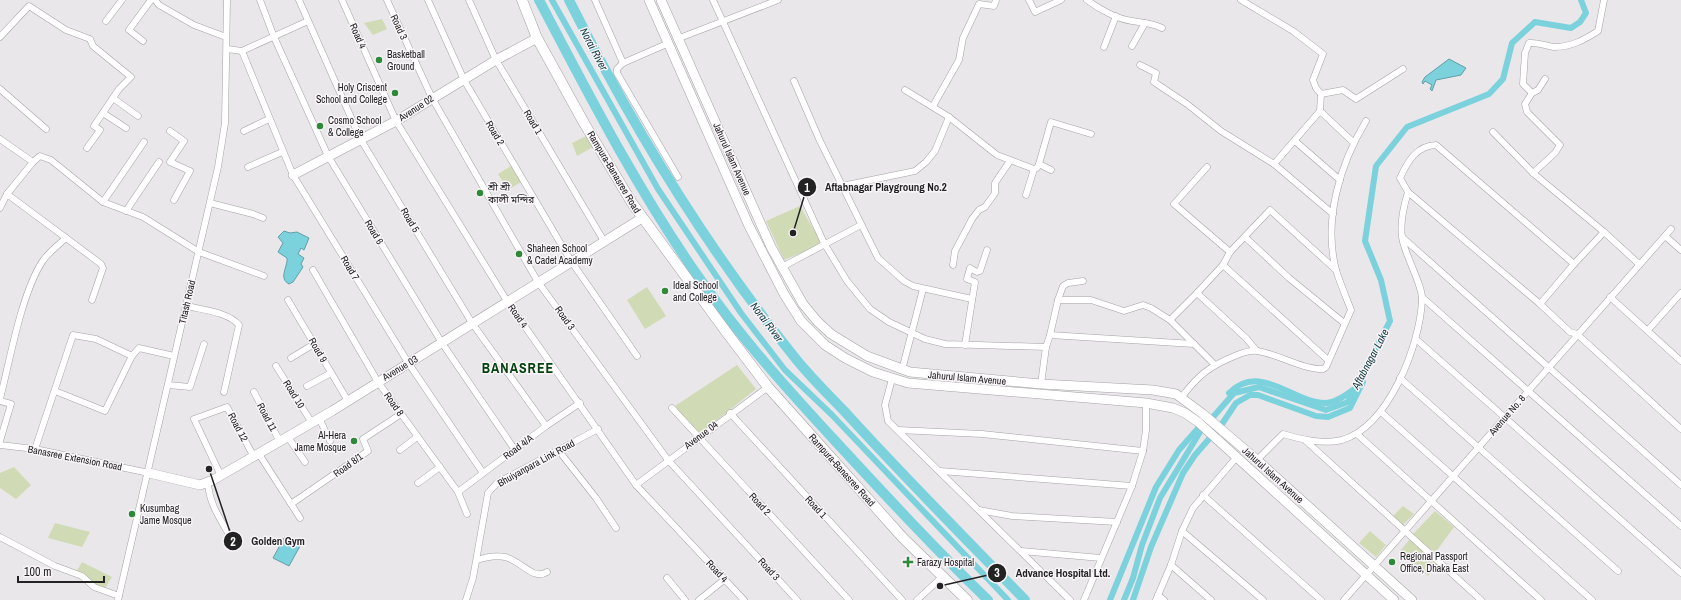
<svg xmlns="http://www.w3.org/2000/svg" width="1681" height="600" font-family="'Archivo Narrow','Noto Sans Bengali',sans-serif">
	<rect width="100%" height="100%" fill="#eae7eb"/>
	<g fill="#d0dbb5">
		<path d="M382 19 387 29 373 35 364 23Z"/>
		<path d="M586 136 593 147 577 156 572 143Z"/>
		<path d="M511 166 521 182 508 190 498 174Z"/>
		<path d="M800 206 822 244 784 260 766 221Z"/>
		<path d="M647 287 666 316 645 329 627 300Z"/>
		<path d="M737 365 756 389 698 435 675 406Z"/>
		<path d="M14 467 31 485 16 499 0 488V473Z"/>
		<path d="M1403 506 1414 514 1402 526 1393 516Z"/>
		<path d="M1435 511 1454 527 1435 553 1413 534Z"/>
		<path d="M55 523 90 532 82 547 48 538Z"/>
		<path d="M1370 531 1386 545 1376 557 1359 543Z"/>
		<path d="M1410 539 1438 564 1428 576 1400 551Z"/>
		<path d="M82 562 112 577 104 590 77 571Z"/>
	</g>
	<g fill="#7bd2dd" stroke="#619ea6">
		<path d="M1449 59 1466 68 1461 75 1436 80 1432 91 1430 89 1432 85 1425 81 1423 84 1422 82 1425 77Z"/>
		<path d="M284 231 290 233 297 232 309 238 304 250 301 248 298 254 304 258 301 264 303 267 293 282 289 284C278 278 288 267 287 258L278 252 283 243 278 237Z"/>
		<path d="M284 538 300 546 289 566 273 558Z"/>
	</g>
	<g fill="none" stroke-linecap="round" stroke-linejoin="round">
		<g stroke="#7bd2dd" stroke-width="6">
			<path d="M552 0 658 189 741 313 785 370 832 415 1008 600"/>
			<path d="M1229 393C1260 362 1291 402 1325 403 1335 403 1345 396 1353 390"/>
			<path d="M1110 600 1156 487 1179 450 1201 425"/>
			<path d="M1124 600 1133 578 1142 545 1160 498 1200 432 1234 393 1259 387 1326 410 1348 402 1390 321 1381 280 1365 241 1376 166 1407 127 1489 94 1503 79 1512 43 1535 22 1571 28 1580 22 1586 13 1581 0"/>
			<path d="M1133 600 1151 547 1183 473 1195 455 1222 424 1236 403 1250 395H1258L1316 416 1328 417 1350 408 1363 382 1362 383"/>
		</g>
		<g stroke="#7bd2dd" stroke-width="10">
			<path d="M539 0C589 95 638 191 700 279 740 337 790 392 838 444 887 497 936 550 988 600"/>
			<path d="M569 0C632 126 704 244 792 354 808 375 828 394 846 413 904 477 965 538 1025 600"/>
		</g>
		<defs>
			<g id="street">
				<path d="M155 0 159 5 194 25 226 37"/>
				<path d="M260 0 274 37 328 156 442 343 515 450"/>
				<path d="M299 0 361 140 472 323 546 426"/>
				<path d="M342 0 396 121 507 301 636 485 744 600"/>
				<path d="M387 0 432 98 538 282 668 460 797 600"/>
				<path d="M428 0 464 80 571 261 637 356"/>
				<path d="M469 0 496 60 604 241"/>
				<path d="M595 0 623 63 669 43"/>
				<path d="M713 0 824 243 847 281 870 309 889 322 925 339 945 344 1046 347"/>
				<path d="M1029 0 1035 12 1061 0"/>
				<path d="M1087 0C1099 9 1117 19 1132 21 1143 23 1152 23 1162 28"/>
				<path d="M1241 0 1293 31 1323 54 1313 80 1316 88 1321 94 1320 111 1274 164"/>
				<path d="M106 21 122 0"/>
				<path d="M0 37 29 6 66 30 90 39 93 46 131 77 119 89 94 126 100 130 87 148"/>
				<path d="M677 39 778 0"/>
				<path d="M143 41 129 30 151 0"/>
				<path d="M1132 46 1145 23"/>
				<path d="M1104 47 1116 16"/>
				<path d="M227 49 242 51"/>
				<path d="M242 51 293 175 409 364 483 473"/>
				<path d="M242 51 308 21"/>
				<path d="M623 63 617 69V73L678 177"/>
				<path d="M1140 65 1156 73 1154 82 1187 104 1221 131 1274 164 1333 214"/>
				<path d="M1545 79 1538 90 1532 93 1523 84 1525 53 1529 43C1538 42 1545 46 1554 47 1571 47 1584 40 1598 31L1604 0"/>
				<path d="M794 81 820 141 878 258 904 281 913 286 972 299"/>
				<path d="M0 89 46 129"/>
				<path d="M905 90 949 117 997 155 1034 169 1037 168 1039 164"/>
				<path d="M1532 93 1525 104 1527 112 1560 145 1555 153 1533 173"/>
				<path d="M1321 94 1343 90 1356 99 1403 69"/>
				<path d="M113 98 138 116"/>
				<path d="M933 106 959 60 963 38 979 4 994 6 996 0"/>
				<path d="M1320 111 1353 142"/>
				<path d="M103 113 126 128"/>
				<path d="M170 131 184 141 170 162 190 171 174 200"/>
				<path d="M244 131 269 119"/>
				<path d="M1493 132 1533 173 1604 232 1639 264"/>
				<path d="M0 139 33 162"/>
				<path d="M1295 141 1340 180"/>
				<path d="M248 167 282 152"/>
				<path d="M1207 167 1174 204 1230 252"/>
				<path d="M1051 170 1039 164 1051 122 1091 134"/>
				<path d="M842 186 915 171 926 162 935 151 949 117"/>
				<path d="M1408 192 1400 178C1408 161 1416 146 1436 145L1574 264 1540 304"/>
				<path d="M7 194 101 264 103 268 92 300"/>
				<path d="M1026 195 1034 169"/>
				<path d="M103 202 144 142"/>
				<path d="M210 203 253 214 263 218"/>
				<path d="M0 208 7 194 33 162 40 156 51 160 103 202 143 217 199 252 264 276"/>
				<path d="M126 211 159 162"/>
				<path d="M1665 236 1681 250"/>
				<path d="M1245 237 1289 278 1344 323"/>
				<path d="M1403 238 1681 485"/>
				<path d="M1574 264 1604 232"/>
				<path d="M953 265 955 251 972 219 979 210 985 207 995 193V183L1010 161"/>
				<path d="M1223 265 1328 360"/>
				<path d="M782 267 861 225"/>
				<path d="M313 270 378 382 458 492 467 514"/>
				<path d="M1197 293 1246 338 1256 350"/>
				<path d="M1610 297 1681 361"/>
				<path d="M1423 298 1681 526"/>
				<path d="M288 300 348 401"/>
				<path d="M1058 300 1063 286 1068 283 1083 281"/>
				<path d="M187 306C203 310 228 312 239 325L224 392"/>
				<path d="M1170 320 1197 293 1223 265 1230 252 1270 210 1336 270"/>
				<path d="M1648 330 1681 293"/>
				<path d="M1050 335 1058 300H1091L1124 311 1143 305 1151 308 1170 320 1214 364"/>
				<path d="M1417 340 1681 573"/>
				<path d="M965 345 975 282 967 279 970 268 977 272 980 271 987 250"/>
				<path d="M291 358 314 344"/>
				<path d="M276 366 312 423"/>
				<path d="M902 370 923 289"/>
				<path d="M1400 378 1618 571"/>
				<path d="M892 379 885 405 888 421 1070 600"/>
				<path d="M1041 384 1046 347 1050 335 1194 344"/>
				<path d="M168 385 190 387 204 344"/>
				<path d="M307 386 331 373"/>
				<path d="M55 391 105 411 132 356"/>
				<path d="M254 392 280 442"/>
				<path d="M1181 398C1199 374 1210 366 1237 355 1242 353 1252 350 1258 351 1280 355 1301 369 1323 369L1326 367 1351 310C1346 297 1340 283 1336 270 1323 220 1340 164 1366 121"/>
				<path d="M0 399C10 360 21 295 42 262 48 253 58 245 66 238"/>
				<path d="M0 401 11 404 0 441"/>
				<path d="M672 408 849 600"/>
				<path d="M1381 412 1592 600"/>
				<path d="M730 413 902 600"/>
				<path d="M319 418 330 441"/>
				<path d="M898 430 982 434 1143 451"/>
				<path d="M1357 434 1541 600"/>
				<path d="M288 437 305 462"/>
				<path d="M1306 441 1481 600"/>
				<path d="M0 445 35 449 149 473"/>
				<path d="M35 449 73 335 96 339 132 356 139 348 174 356"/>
				<path d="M400 450 417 437"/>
				<path d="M559 451 596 498 616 528"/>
				<path d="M259 454 300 518"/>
				<path d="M1257 460 1283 434C1300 439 1323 445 1342 440 1389 426 1420 345 1422 300 1423 285 1404 254 1402 237 1400 223 1404 205 1408 192L1540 304 1570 332 1577 334 1681 429"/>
				<path d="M940 471 1132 486"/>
				<path d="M221 476 194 419 227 407 254 457"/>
				<path d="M208 483C209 503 220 519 230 536"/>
				<path d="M418 483 440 467"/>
				<path d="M636 485 768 387"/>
				<path d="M458 492 546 426 580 403"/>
				<path d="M1203 495 1321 600"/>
				<path d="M291 504 368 451 363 439 401 414"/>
				<path d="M979 510 1012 516 1117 522"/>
				<path d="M1182 531 1263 600"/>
				<path d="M0 537 55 566 82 576 94 587 119 596"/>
				<path d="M1021 551 1101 558"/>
				<path d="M477 560C486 557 496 555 505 557 522 561 533 581 547 572"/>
				<path d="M1171 565 1211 600"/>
				<path d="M667 578 685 600"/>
				<path d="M1158 595 1164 600"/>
				<path d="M118 600 218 167 225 123 227 0"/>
				<path d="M466 600 473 578 488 493 497 483 598 429"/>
				<path d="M699 600 725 579"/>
				<path d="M917 600 942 577"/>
				<path d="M1084 600 1132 486 1143 451 1146 430V403"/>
				<path d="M1156 600 1171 565 1182 531 1193 508 1236 458"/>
				<path d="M1344 600 1671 229"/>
			</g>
			<g id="secondary">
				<path d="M649 0 749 226 784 294 801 321 825 345 845 358 873 372 908 383 1146 403 1173 408 1185 413 1198 422 1394 600"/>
				<path d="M661 0 771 247 803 304 817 321 831 334 867 356 910 372 1041 384 1153 390 1176 394 1203 414 1257 460 1412 600"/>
				<path d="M293 175 396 121 496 60 537 38"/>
				<path d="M149 473 200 485 213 480 332 411 642 218"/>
			</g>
			<path id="primary" d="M522 0 537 38 584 123 632 203 727 333 768 387 903 538 967 600"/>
		</defs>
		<use href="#street" stroke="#a5a2a5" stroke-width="7"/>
		<use href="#secondary" stroke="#a5a2a5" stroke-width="10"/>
		<use href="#primary" stroke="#a5a2a5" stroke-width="11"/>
		<use href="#street" stroke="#fff" stroke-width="6"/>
		<use href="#secondary" stroke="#fff" stroke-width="9"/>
		<use href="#primary" stroke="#fff" stroke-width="10"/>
	</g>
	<g fill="#308939" stroke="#f8f4f8" stroke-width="1.5">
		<circle cx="379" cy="60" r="4"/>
		<circle cx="395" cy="93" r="4"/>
		<circle cx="320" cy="126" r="4"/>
		<circle cx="480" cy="193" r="4"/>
		<circle cx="519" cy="254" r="4"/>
		<circle cx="665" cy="291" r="4"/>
		<circle cx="354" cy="441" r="4"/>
		<circle cx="132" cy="514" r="4"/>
		<path d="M906 556h4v4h4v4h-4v4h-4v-4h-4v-4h4z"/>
		<circle cx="1392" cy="562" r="4"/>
	</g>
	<g text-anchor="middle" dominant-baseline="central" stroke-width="3" stroke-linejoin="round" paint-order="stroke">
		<g font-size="10" fill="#242324" stroke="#f8f4f8">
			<text transform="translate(399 27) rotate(65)">Road 3</text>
			<text transform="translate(358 36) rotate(66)">Road 4</text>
			<text transform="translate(416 108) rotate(-33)">Avenue 02</text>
			<text transform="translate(533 122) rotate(59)">Road 1</text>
			<text transform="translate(495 133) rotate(59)">Road 2</text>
			<text transform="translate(732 159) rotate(66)">Jahurul Islam Avenue</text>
			<text transform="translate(614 172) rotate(59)">Rampura-Banasree Road</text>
			<text transform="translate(410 220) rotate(59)">Road 5</text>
			<text transform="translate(374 232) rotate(59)">Road 6</text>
			<text transform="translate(350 268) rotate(59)">Road 7</text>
			<text transform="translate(187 302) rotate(-77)">Titash Road</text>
			<text transform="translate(518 316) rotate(55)">Road 4</text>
			<text transform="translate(565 318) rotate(54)">Road 3</text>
			<text transform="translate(318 350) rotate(60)">Road 9</text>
			<text transform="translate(400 368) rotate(-31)">Avenue 03</text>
			<text transform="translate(967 378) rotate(5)">Jahurul Islam Avenue</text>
			<text transform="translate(294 394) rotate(58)">Road 10</text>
			<text transform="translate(394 404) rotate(55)">Road 8</text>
			<text transform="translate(1507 415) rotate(-49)">Avenue No. 8</text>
			<text transform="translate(267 417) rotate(62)">Road 11</text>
			<text transform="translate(238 427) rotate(62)">Road 12</text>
			<text transform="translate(701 435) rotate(-37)">Avenue 04</text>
			<text transform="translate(518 447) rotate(-37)">Road 4/A</text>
			<text transform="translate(75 458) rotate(11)">Banasree Extension Road</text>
			<text transform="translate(536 463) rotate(-29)">Bhuiyanpara Link Road</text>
			<text transform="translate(348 465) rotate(-36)">Road 8/1</text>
			<text transform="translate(842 470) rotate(48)">Rampura-Banasree Road</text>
			<text transform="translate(1273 475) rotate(42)">Jahurul Islam Avenue</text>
			<text transform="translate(760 504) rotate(47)">Road 2</text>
			<text transform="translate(816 507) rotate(47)">Road 1</text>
			<text transform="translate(769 569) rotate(47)">Road 3</text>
			<text transform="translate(717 571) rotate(47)">Road 4</text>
		</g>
		<g font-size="10" fill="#242324" stroke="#f8f4f8" text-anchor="start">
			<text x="387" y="54">Basketball<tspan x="387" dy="12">Ground</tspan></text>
			<text x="387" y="87" text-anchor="end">Holy Criscent<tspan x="387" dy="12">School and College</tspan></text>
			<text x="328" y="120">Cosmo School<tspan x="328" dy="12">&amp; College</tspan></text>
			<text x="488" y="187">শ্রী শ্রী<tspan x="488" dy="12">কালী মন্দির</tspan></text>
			<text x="527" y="248">Shaheen School<tspan x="527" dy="12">&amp; Cadet Academy</tspan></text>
			<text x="673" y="285">Ideal School<tspan x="673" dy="12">and College</tspan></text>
			<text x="346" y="435" text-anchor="end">Al-Hera<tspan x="346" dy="12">Jame Mosque</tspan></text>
			<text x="140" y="508">Kusumbag<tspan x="140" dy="12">Jame Mosque</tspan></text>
			<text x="1400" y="556">Regional Passport<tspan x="1400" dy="12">Office, Dhaka East</tspan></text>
			<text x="917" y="562">Farazy Hospital</text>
		</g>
		<g font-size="11" font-style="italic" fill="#194247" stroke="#f8f4f8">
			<text transform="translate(594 49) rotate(62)">Norai River</text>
			<text transform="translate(767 322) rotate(53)">Norai River</text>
			<text transform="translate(1370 359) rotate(-62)">Aftabnagar Lake</text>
		</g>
		<g font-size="14" font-weight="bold" letter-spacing="1" fill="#04420e" stroke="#f8f4f8">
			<text x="518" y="368">BANASREE</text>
		</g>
	</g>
	<path fill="none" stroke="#242324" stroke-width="1.5" d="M793 233L807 187M209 469L233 541M940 586L997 573"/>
	<g fill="#242324" stroke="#f8f4f8" stroke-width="1.5">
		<circle cx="793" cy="233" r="4"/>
		<circle cx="209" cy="469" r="4"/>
		<circle cx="940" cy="586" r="4"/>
		<circle cx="807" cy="187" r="10"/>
		<circle cx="233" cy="541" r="10"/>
		<circle cx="997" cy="573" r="10"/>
	</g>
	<g font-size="12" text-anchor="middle" font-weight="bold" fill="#fff">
		<text x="807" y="192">1</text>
		<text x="233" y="546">2</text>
		<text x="997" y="577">3</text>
	</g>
	<g font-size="11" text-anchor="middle" font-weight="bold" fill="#242324" stroke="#f8f4f8" stroke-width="3" stroke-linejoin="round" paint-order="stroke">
		<text x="886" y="191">Aftabnagar Playgroung No.2</text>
		<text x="278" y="545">Golden Gym</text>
		<text x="1063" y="577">Advance Hospital Ltd.</text>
	</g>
	<path d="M18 576v6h86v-6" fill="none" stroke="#242324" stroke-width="2"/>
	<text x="24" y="576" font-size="12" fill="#242324" stroke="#f8f4f8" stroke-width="3" paint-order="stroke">100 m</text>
</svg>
